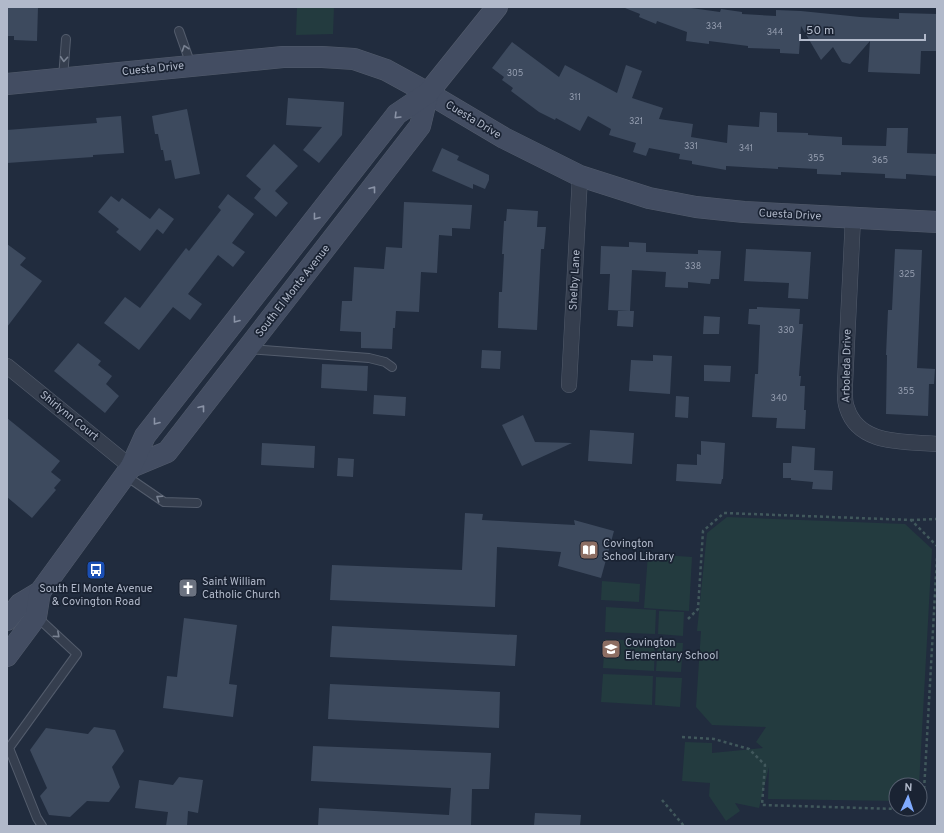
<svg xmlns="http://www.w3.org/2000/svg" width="944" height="833" font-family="Overpass,sans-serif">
	<rect width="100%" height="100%" fill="#212c3e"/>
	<g fill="#233b3f">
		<path d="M297 7H334L333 34 296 35Z"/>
		<path d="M727 517 905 524 932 549 919 785H896V801L768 799 769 767 759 808 735 803 740 811 726 821 709 796 710 783 682 781 685 742 712 743V753L763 748 756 742 766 727 712 725 696 707 701 631H697L707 533Z"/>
		<path d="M648 554 692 557 689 611 644 608Z"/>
		<path d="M602 581 640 584 639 602 601 600Z"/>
		<path d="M606 607 656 610 655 634 605 632Z"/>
		<path d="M659 611 684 612 683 636 658 634Z"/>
		<path d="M605 639 655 642 654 671 603 668Z"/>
		<path d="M658 642 683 643 681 672 656 671Z"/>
		<path d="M603 674 653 676 652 705 601 702Z"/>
		<path d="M656 677 682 678 680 707 655 705Z"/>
	</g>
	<g fill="#3d4a5e">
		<path d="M7 7H38L37 41 14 40V36H7Z"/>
		<path d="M625 7H684L720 12 721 9 742 12V14L776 16V10L801 11 860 17 899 19V13L937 14V51H921L920 74 868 72 870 41 850 64 842 62 833 47 821 60 801 26 799 54 780 53V49L748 48V46L709 41V44L686 41 687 32 657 21 656 24 639 17 640 14 625 8Z"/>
		<path d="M512 42 559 77 565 65 617 93 626 65 642 71 632 98 663 108 659 119 693 124 691 137 727 143 728 125 759 127 760 112 777 113V132L808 133V135L842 137V145L886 146 887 128H908L907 153 937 154V176L906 174V179L885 178V174L841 172V175L817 174V169L778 167V169L726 166V170L692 164V161L679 159 680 154 649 148 646 156 633 152 636 143 609 135 611 129 588 116 580 131 556 118 555 120 539 112 511 91 513 88 502 80 504 77 492 68Z"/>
		<path d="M288 98 344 102 342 135 319 163 303 150 322 127 286 125Z"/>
		<path d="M187 109 200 174 175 179 171 160 165 161 163 150H161L158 134H155L152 116Z"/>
		<path d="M121 116 124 153 93 155V157L7 163V130L97 123 96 118Z"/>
		<path d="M274 144 298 166 275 191 288 203 276 217 254 198 261 189 246 176Z"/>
		<path d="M442 148 459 156 457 160 489 175V180L485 189 473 184V189L432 171Z"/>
		<path d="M228 194 254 214 232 243 245 252 233 267 218 255 188 294 202 304 190 320 173 307 139 350 104 323 125 297 140 308 186 248 189 251 221 210 218 207Z"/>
		<path d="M111 196 119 202 122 198 150 219 159 208 174 219 163 234 157 229 140 251 116 232 119 229 98 212Z"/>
		<path d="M404 202 472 205 470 229 452 228V236L439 235 437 273 421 272 419 312 396 311 395 328H393L392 349 361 348V332L340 331 342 301H352L354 267 384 269 386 247 402 248Z"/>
		<path d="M507 209 538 211 537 227H546L544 249H541L537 330 498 328 499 292H502L504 254H502L504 221H506Z"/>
		<path d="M629 242 646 243V252L698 254V250L721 251 719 279H711L710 284 688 282V288L665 287 666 272 632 270 630 311 608 310 610 274H600L601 246 629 247Z"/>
		<path d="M7 244 26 258 20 265 42 281 7 327Z"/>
		<path d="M746 249 811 252 808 299 788 298 789 283 744 281Z"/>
		<path d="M895 249 922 250 917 368 935 369 934 384H929L928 416 886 414 887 355H886L888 310H892Z"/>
		<path d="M757 307 800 309 799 324H803L799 376H801L800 386H805L804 410H806L805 429 776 428 777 418 752 417 755 374H758L760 325 748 324 749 309H757Z"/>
		<path d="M618 311H634L633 327 617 326Z"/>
		<path d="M704 316 720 317 719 334H703Z"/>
		<path d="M78 343 101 361 98 365 112 376 106 384 119 396 105 413 54 371Z"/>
		<path d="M482 350 501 351 500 369 481 368Z"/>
		<path d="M653 355 672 356 670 394 629 391 631 360 653 361Z"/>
		<path d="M322 364 368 366 367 391 321 388Z"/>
		<path d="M704 365 731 366 730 382 704 381Z"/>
		<path d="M374 395 406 397 405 416 373 414Z"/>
		<path d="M676 396 689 397 688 418 675 417Z"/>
		<path d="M523 415 535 442 572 443 522 466 502 425Z"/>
		<path d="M7 418 60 461 51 472 61 480 54 488 56 490 32 518 7 497Z"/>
		<path d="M590 430 634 433 632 464 588 461Z"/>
		<path d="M701 441 725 443 723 479H722L721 484 676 481 677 464 697 465V454L701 455Z"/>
		<path d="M262 443 315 446 314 468 261 465Z"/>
		<path d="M792 446 815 448 814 470 833 471 832 490 812 489 813 482 791 480V478H783V463H791Z"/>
		<path d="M338 458 354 459 353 477 337 476Z"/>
		<path d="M465 513 483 514 482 520 575 525 574 520 614 531 601 578 558 566 561 552 497 547 495 607 330 600 332 565 462 570Z"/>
		<path d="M184 618 237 625 229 684 237 685 233 717 163 708 167 676 177 677Z"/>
		<path d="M332 626 517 635 515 666 330 657Z"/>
		<path d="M330 684 500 692 499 728 328 719Z"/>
		<path d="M94 727 115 730 124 751 112 767 120 787 109 802 87 801 70 817 49 815 40 796 47 788 30 750 46 728 88 734Z"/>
		<path d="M313 746 491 753 489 789H472L471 826H318L319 808 449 815 451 788 311 781Z"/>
		<path d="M179 777 203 780 198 813 188 811 187 826H166L168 812 135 808 139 780 173 785Z"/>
		<path d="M535 813 581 815 580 826H534Z"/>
	</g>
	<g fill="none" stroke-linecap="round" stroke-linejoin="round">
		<defs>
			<g id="lane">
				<path d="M179 31 191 65"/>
				<path d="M63 78 66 39"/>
				<path d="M249 349 369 358 385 362 392 367"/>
				<path d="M126 476 164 502 197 503"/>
				<path d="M36 616 77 654 9 748 37 818 42 826"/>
			</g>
			<g id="street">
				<path d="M853 218 845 384C845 391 844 401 847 408 859 446 905 441 937 444"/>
				<path d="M7 366 131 467"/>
				<path d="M569 385 580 176"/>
			</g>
			<g id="secondary">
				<path d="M7 84 283 57H322L354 59 386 70 428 93 504 138 580 176 649 198 696 207 744 212 937 222"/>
				<path d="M131 467 167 452 420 126 428 93"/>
				<path d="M7 620 20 604 40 592 131 467 145 436 397 114 428 93 497 7"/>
				<path d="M7 656 36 617 40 592"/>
			</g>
		</defs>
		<use href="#lane" stroke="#535c6c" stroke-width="10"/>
		<use href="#street" stroke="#535c6c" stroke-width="16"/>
		<use href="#secondary" stroke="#535c6c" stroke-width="22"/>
		<g stroke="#41585c" stroke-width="2.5" stroke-dasharray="3 3" stroke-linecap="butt">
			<path d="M911 520 937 519"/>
			<path d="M688 619 698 609 703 531 724 513 911 520 937 546"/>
			<path d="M682 737 714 739 749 749 765 765 762 805 896 809"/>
			<path d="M662 800 684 826"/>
			<path d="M913 809H923L937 558"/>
		</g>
		<use href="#lane" stroke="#353e4e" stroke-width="8"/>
		<use href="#street" stroke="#353e4e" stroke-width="15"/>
		<use href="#secondary" stroke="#434d62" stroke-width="21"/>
	</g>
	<defs><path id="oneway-chevron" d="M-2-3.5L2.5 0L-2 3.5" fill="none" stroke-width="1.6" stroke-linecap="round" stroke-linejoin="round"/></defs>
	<g stroke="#798292">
		<use href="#oneway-chevron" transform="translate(185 48) rotate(-109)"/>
		<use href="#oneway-chevron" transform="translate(64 59) rotate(94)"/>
		<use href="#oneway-chevron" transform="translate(159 498) rotate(-146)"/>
		<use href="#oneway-chevron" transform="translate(57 635) rotate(42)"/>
	</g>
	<g stroke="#8a93a6">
		<use href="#oneway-chevron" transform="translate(397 116) rotate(135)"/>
		<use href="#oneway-chevron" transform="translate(373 189) rotate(-52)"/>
		<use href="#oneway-chevron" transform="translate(316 217) rotate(128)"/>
		<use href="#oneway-chevron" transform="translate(236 320) rotate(128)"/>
		<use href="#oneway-chevron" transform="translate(202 408) rotate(-52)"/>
		<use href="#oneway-chevron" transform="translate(156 422) rotate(128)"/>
	</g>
	<defs>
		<symbol id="library-square" viewBox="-11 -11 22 22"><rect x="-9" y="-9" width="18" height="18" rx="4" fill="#8d6e63" stroke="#1a2333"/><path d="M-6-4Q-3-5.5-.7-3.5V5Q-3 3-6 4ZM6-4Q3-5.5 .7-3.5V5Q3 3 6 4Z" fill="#fff"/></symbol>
		<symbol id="bus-square" viewBox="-11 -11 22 22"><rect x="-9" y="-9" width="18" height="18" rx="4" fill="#1a4fb4" stroke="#1a2333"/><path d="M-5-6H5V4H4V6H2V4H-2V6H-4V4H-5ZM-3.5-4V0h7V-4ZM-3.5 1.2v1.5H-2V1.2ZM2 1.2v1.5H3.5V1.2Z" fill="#fff"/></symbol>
		<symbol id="church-square" viewBox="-11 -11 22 22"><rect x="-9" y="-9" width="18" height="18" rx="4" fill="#6b7280" stroke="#1a2333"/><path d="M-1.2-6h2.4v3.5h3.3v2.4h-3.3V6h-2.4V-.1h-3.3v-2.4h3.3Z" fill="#fff"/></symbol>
		<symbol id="school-square" viewBox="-11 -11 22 22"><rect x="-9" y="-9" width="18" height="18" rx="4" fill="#8d6e63" stroke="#1a2333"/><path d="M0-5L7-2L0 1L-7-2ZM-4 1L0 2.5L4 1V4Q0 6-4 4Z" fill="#fff"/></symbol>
	</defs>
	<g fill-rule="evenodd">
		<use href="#library-square" x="578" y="539" width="22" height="22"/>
		<use href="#bus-square" x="85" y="559" width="22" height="22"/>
		<use href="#church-square" x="177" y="577" width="22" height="22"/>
		<use href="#school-square" x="600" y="638" width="22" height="22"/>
	</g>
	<g text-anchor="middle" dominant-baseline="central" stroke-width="3.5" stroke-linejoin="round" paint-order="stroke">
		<g font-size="9" fill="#949daf">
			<text x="714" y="26">334</text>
			<text x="775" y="32">344</text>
			<text x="515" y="73">305</text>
			<text x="575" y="97">311</text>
			<text x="636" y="121">321</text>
			<text x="691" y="146">331</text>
			<text x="746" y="148">341</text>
			<text x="816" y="158">355</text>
			<text x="880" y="160">365</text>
			<text x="693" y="266">338</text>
			<text x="907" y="274">325</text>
			<text x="786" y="330">330</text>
			<text x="906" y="391">355</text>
			<text x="779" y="398">340</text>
		</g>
		<g font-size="11" fill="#b1b9ca" stroke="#1a2333">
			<text transform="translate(153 69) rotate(-6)">Cuesta Drive</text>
			<text transform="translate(473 120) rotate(31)">Cuesta Drive</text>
			<text transform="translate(790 215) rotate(3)">Cuesta Drive</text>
			<text transform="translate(575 280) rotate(-87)">Shelby Lane</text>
			<text transform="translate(293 291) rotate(-52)">South El Monte Avenue</text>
			<text transform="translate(847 366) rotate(-89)">Arboleda Drive</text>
			<text transform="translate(69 416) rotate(39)">Shirlynn Court</text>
		</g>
		<g font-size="11" fill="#b1b9ca" stroke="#1a2333" text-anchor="start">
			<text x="603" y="544">Covington<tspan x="603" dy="13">School Library</tspan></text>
			<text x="202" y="582">Saint William<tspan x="202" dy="13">Catholic Church</tspan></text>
			<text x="96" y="589" text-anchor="middle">South El Monte Avenue<tspan x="96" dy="13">&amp; Covington Road</tspan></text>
			<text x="625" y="643">Covington<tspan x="625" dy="13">Elementary School</tspan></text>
		</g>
	</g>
	<rect width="944" height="833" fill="none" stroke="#b1b9ca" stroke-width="16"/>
	<g transform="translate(908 797) rotate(3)"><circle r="19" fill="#1a2333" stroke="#565f6f"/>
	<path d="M0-3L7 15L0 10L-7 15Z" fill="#80abff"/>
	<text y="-6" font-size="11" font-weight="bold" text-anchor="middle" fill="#b1b9ca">N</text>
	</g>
	<path d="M800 34v6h125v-6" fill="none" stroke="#b1b9ca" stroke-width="2"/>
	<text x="806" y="34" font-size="12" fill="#b1b9ca" stroke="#1a2333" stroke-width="3" paint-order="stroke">50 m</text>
</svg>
